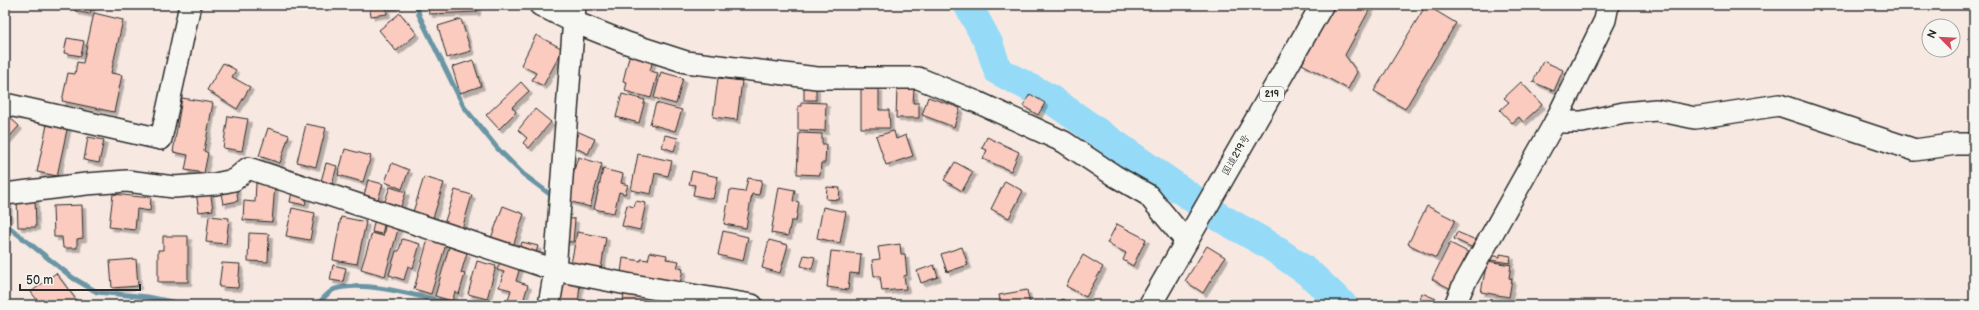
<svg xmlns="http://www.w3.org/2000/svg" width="1979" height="310" font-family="'Balsamiq Sans','Klee One',sans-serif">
	<defs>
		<filter id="shadow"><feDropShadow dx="3.5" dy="3.5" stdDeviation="0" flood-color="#0004"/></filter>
	</defs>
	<rect width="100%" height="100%" fill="#f7e9e2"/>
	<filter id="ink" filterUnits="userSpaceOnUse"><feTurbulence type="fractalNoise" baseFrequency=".025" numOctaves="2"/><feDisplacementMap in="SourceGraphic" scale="8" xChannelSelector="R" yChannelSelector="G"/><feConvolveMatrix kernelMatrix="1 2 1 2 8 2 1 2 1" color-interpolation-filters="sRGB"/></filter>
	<g filter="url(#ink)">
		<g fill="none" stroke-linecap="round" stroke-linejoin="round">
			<g stroke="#6b95a5" stroke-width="5">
				<path d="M417 5 419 15 464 107 498 149 523 174 551 195 550 200"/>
				<path d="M5 224 73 278 97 292 148 297 186 305"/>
				<path d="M317 305C322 300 329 291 335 289 365 279 424 298 455 305"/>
			</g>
			<path stroke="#95dbf7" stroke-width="29" d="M968 5 989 44 998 71 1046 96 1221 218 1269 245 1309 273 1343 305"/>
		</g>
		<g fill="#facbbe" stroke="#2b2b2b" filter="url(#shadow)">
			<path d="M76 5H92L90 14 75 11Z"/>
			<path d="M369 5H394L395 7 386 8 387 14 371 16Z"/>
			<path d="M428 5H477V12L429 14Z"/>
			<path d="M1335 5H1372L1345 55 1357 72 1348 89 1302 64Z"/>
			<path d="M1426 5 1456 23 1405 109 1374 91Z"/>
			<path d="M94 13 123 20 111 73 122 75 114 112 62 101 68 73 75 74 77 62 83 63Z"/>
			<path d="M400 13 417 34 396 51 379 30Z"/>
			<path d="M461 19 471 51 447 58 438 26Z"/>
			<path d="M536 35 563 49 543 86 532 80 536 73 521 65Z"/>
			<path d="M67 38 84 41 81 56 64 53Z"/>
			<path d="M630 53 653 60 650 71 658 73 651 98 625 91 627 82 623 81Z"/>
			<path d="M473 60 481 86 460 93 452 67Z"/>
			<path d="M1543 61 1563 70 1554 91 1533 82Z"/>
			<path d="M223 63 236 70 232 77 250 87 237 109 207 90Z"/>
			<path d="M661 72 683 78 676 104 654 98Z"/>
			<path d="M718 78 742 81 737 120 713 117Z"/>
			<path d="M521 82 529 91 512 107 516 112 499 129 486 115Z"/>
			<path d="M1521 82 1542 105 1523 122 1519 117 1512 123 1500 110 1509 102 1504 98Z"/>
			<rect x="804" y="87" width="12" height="13"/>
			<path d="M861 88H879V110H889L890 128H861Z"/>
			<path d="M897 88 914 89 913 103H919V118H896Z"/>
			<path d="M622 94 645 100 639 123 616 117Z"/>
			<path d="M1030 94 1045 103 1038 115 1023 106Z"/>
			<path d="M928 97 960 108 954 127 922 115Z"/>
			<path d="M182 98 213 103 204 151 208 153 204 173 185 170 188 155 173 152Z"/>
			<path d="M801 102 826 103 825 131 798 130V106H801Z"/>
			<path d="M656 103 682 110 675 131 650 124Z"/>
			<path d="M535 109 551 122 529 148 523 143 527 138 518 130Z"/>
			<path d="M5 113 19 126 5 142Z"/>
			<path d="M228 116 248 119 242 151 223 148Z"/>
			<path d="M48 120 68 125 57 176 37 172Z"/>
			<path d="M306 124 326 128 316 167 297 162Z"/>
			<path d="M268 128 289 135 280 163 259 156Z"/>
			<path d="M894 131 896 139 906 135 913 156 886 165 876 136Z"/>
			<path d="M579 132 595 139 588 154 572 146Z"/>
			<path d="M799 133 822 134V144H826L825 163H821L820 175 797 174Z"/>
			<path d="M665 135 678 138 674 151 662 147Z"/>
			<path d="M88 137 104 140 99 163 84 160Z"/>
			<path d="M987 137 1019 152 1011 171 983 159 987 150 982 148Z"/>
			<path d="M345 149 371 156 363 182 338 175Z"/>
			<path d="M638 154 672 161 668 176 655 173 651 194 631 190Z"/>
			<path d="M578 157 602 164 590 207 565 200Z"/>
			<path d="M955 162 973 172 962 191 944 180Z"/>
			<path d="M326 163 337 166 331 188 320 185Z"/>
			<path d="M392 163 409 170 402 189 385 182Z"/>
			<path d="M603 169 623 174 621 183 628 185 625 194 619 192 614 213 594 209Z"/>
			<path d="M692 171 718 177 713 199 693 195 695 185 689 184Z"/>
			<path d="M424 177 444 183 433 218 413 212Z"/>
			<path d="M748 178 762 180 759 195 752 194 746 228 724 224 730 190 745 192Z"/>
			<path d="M368 180 383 184 377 203 363 199Z"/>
			<path d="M1005 181 1023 191 1009 218 991 209Z"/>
			<path d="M256 183 275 185 272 222 243 220 244 201 255 202Z"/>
			<path d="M236 185 238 201 223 204 220 188Z"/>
			<path d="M390 187 406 192 399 212 383 206Z"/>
			<path d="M779 187 795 190 793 201 799 202 796 221H791L788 236 771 233Z"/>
			<path d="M827 187 840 188 839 200 826 199Z"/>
			<path d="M210 189 213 210 199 212 196 192Z"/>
			<path d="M455 190 472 195 462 229 444 224Z"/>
			<path d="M292 192 307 195 305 205 290 202Z"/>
			<path d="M113 194 151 198 150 211 137 209 135 230 109 227Z"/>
			<path d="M5 197H8L9 219H5Z"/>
			<path d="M35 197 36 227H18L17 198Z"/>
			<path d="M636 201 646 203 640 230 622 226 627 205 634 207Z"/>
			<path d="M82 205 83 238 77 239V248H63L62 237H54L53 206Z"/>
			<path d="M503 206 524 214 512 249 490 241Z"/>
			<path d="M1427 206 1455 220 1436 258 1408 244Z"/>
			<path d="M823 207 846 212 840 243 817 238Z"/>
			<path d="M292 208 315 213 310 240 286 236Z"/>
			<path d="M209 216 229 218 226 244 206 242Z"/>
			<path d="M341 217 366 222 357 264 333 260Z"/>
			<path d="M375 218 385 221 382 234 372 232Z"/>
			<path d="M562 218 575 219 573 242 561 241Z"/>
			<path d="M386 222 399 226 385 276 361 269 372 233 383 236Z"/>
			<path d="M1117 224 1146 239 1133 266 1123 260 1126 253 1107 243Z"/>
			<path d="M723 231 748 237 743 261 718 255Z"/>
			<path d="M577 232 606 237 601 269 571 264Z"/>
			<path d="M1457 232 1476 240 1473 248 1454 239Z"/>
			<path d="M249 233 269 234 268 262 248 261Z"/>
			<path d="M163 236H188V282H158V250H163Z"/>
			<path d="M402 239 420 244 413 268 408 266 404 280 389 275 396 251H399Z"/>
			<path d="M428 239 446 244 431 294 414 289Z"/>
			<path d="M769 240 788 245 780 273 762 268Z"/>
			<path d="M522 242 538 246 535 256 519 252Z"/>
			<path d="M1450 243 1468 252 1451 289 1432 279Z"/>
			<path d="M900 244 901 254H905L907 275 904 276 906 289 882 291 880 276H874L872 260 880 259 878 247Z"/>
			<path d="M1207 246 1225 257 1203 293 1185 281Z"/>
			<path d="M449 247 467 253 461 273 465 274 459 294 455 292 452 301 435 296Z"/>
			<path d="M962 247 968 265 947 272 941 254Z"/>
			<path d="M831 251 861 254 859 274 850 273 848 290 827 287Z"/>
			<path d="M650 252 667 255 666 259 679 261 677 268 683 269 680 284 621 273 623 258 641 261V259L648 260Z"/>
			<path d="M1500 254 1511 256 1510 263 1490 260 1491 255 1500 257Z"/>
			<path d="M804 255 815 257 812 269 801 266Z"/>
			<path d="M1083 255 1103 267 1086 297 1066 286Z"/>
			<path d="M502 257 520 267 516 281 528 285 522 305 507 304 511 290 499 287 504 272 497 270Z"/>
			<path d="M136 259 138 286 112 288 110 261Z"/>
			<path d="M477 261 496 266 487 299 468 294Z"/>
			<path d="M1487 261 1511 265 1509 278 1512 279 1509 297 1481 292Z"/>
			<path d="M222 263 240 264 238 288 219 287Z"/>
			<path d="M333 265 346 268 343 282 330 280Z"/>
			<path d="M934 265 938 277 921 283 917 271Z"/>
			<path d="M56 273 80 305H41L31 292Z"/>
			<path d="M563 281 580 283 578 305 560 303Z"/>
			<path d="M624 289 651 292 650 305H623Z"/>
			<path d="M1027 290 1030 305H1001L999 295Z"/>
			<path d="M1422 293 1441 301 1440 305H1417Z"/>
			<path d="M1062 299 1073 305H1059Z"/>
			<path d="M122 302 137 303V305H121Z"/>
		</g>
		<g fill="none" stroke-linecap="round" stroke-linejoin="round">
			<defs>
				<g id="minor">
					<path d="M540 5 574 22 627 43 686 62 817 78H918L977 102 1064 142 1115 176 1148 195 1186 241"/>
					<path d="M5 104 161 139 190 5"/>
					<path d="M1555 122H1582L1624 113 1656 110 1695 118 1779 105 1915 150 1956 144H1974"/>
					<path d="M5 194 86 184 127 181 174 187 215 184 234 180 248 168 555 270 627 284 752 305"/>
					<path d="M549 305 555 270 575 5"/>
					<path d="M1455 305 1463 286 1555 122 1605 20 1608 5"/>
				</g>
				<path id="highway" d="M1150 305 1322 5"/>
			</defs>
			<use href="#minor" stroke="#2b2b2b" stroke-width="24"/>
			<use href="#highway" stroke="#2b2b2b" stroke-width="25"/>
			<use href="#minor" stroke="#f6f6f2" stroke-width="21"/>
			<use href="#highway" stroke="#f6f6f2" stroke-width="22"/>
		</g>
	</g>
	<g text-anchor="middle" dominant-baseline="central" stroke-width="3" stroke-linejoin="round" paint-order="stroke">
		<rect fill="#f6f6f2" stroke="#686867" stroke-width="1" x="1260" y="87" width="24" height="14" rx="3"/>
		<g font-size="9" font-weight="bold" fill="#2b2b2b">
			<text x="1272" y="94">219</text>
		</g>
		<g font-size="10" fill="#2b2b2b" stroke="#f6f6f2">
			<text transform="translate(1236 155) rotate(-60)">国道219号</text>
		</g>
	</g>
	<rect width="1979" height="310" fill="none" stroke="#f6f6f2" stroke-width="20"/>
	<rect x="10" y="10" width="1959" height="290" fill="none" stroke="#2b2b2b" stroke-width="1.5" filter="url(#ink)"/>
	<g transform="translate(1941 38) rotate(294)"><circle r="19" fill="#f6f6f2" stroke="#a5a5a2"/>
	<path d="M0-3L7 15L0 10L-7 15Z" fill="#d1495b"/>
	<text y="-6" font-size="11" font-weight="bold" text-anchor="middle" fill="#2b2b2b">N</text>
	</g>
	<path d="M20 284v6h120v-6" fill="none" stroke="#2b2b2b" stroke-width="2"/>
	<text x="26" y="284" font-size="12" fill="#2b2b2b" stroke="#f6f6f2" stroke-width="3" paint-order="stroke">50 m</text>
</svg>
